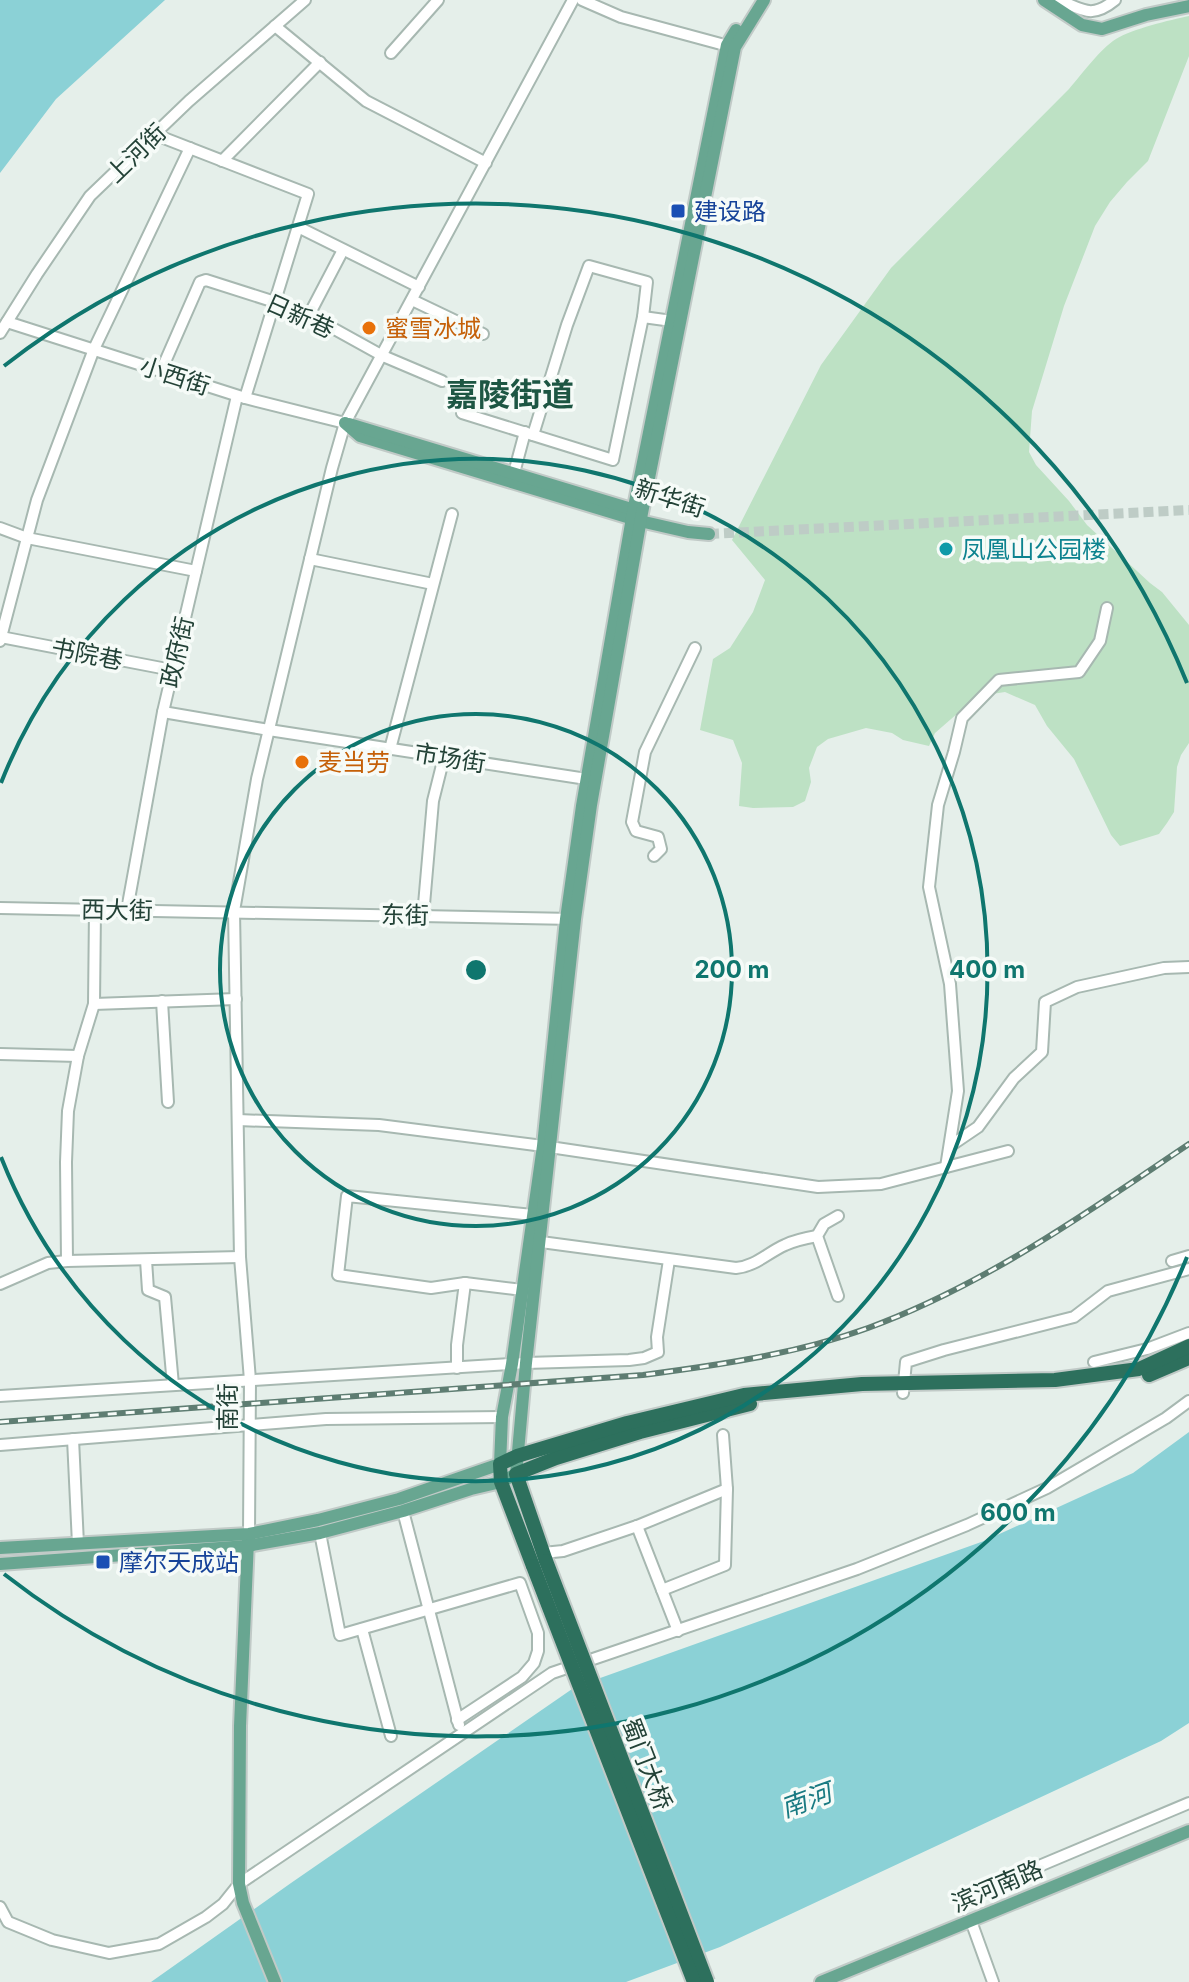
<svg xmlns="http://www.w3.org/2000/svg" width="1189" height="1982" font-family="Inter,'Noto Sans SC',sans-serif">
	<rect width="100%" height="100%" fill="#e5efea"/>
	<path fill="#bde1c4" d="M1189 16V56L1148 161 1127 182 1110 202 1095 226 1064 306 1032 411 1029 452 1036 465 1069 501 1087 525 1150 583 1162 592 1189 625V743L1181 755 1177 767 1174 812 1167 823 1159 834 1120 846 1111 835 1074 759 1047 726 1035 705 1005 692 992 694 966 706 935 733 929 746 903 740 892 733 866 728 828 739 817 747 809 768 811 782 805 801 793 807 753 808 739 806 742 763 733 740 700 730 713 659 730 648 753 612 765 580 732 540 821 365 891 268 1069 89C1082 74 1100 49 1116 39 1132 29 1170 20 1189 16Z"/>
	<g fill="#8bd1d6">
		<path d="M0 0H165L56 99 0 173Z"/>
		<path d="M1189 1432V1723L1161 1741 720 1947 626 1982H151L291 1883 575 1687 984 1541 1133 1473Z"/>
	</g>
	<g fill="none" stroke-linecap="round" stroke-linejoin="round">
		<path stroke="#beccc6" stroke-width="10" stroke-dasharray="10 5" stroke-linecap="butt" d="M709 534 1189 510"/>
		<defs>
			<g id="minor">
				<path d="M582 0 621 17 732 47"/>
				<path d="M1059 0C1083 10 1092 19 1115 0"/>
				<path d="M275 26 366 101 486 163"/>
				<path d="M391 53 438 0"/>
				<path d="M156 135 308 194 245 398"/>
				<path d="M222 161 320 62"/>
				<path d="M298 227 419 287"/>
				<path d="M412 300 483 334"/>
				<path d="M309 315 343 250"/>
				<path d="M7 322 245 398 345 423"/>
				<path d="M0 333 37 274 90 196 189 101 305 0"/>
				<path d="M161 371 200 282 206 280 275 302 309 315 383 356 442 381"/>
				<path d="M462 413 613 460 643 317 672 321"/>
				<path d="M533 435 567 325 589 266 647 282 643 317"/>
				<path d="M514 473 525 432"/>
				<path d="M0 528 27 538 196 571"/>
				<path d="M310 559 433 584"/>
				<path d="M1 637 172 670"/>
				<path d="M0 641 37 500 94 349 190 148"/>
				<path d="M163 712 269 730 593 780"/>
				<path d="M390 749 452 514"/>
				<path d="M654 856 661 849 658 837 636 831 632 822 645 752 695 648"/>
				<path d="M0 908 574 919"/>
				<path d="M127 910 163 712 237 396"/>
				<path d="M423 916 433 801 444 757"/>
				<path d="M162 1001 168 1102"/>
				<path d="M94 1004 236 999"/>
				<path d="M0 1054 78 1056"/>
				<path d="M238 1120 379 1125 543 1146 818 1187 881 1184 1008 1151"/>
				<path d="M950 1146 978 1127 1014 1078 1042 1052 1045 1002 1077 987 1164 968 1189 967"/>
				<path d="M946 1167 958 1091 950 984 929 887 938 805 954 752 962 718 999 680 1079 672 1100 641 1107 608"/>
				<path d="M838 1216 824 1224 817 1236 838 1296"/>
				<path d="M541 1242 736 1268C756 1266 767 1253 785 1245 795 1240 806 1238 817 1236"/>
				<path d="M146 1260 148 1290 165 1297 173 1385"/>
				<path d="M67 1261 66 1162 68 1111 78 1056 94 1004 95 910"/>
				<path d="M1172 1261 1189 1256"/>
				<path d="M0 1284 48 1263 67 1261 240 1257"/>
				<path d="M523 1290 465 1283 431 1288 338 1275 347 1196 533 1215"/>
				<path d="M1094 1362 1147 1349 1189 1333"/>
				<path d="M457 1368V1345L465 1283"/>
				<path d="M903 1393 906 1362 944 1350 1074 1317 1108 1291 1189 1269"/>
				<path d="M0 1396 526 1363 629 1360 644 1358 658 1352 657 1337 669 1260"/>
				<path d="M73 1439 78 1544"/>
				<path d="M0 1445 326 1419 502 1417"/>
				<path d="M403 1511 459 1725"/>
				<path d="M637 1526 678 1631"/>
				<path d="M320 1533 340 1635 520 1583 538 1633V1651L534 1663 522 1677 457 1720"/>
				<path d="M249 1534 250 1380 240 1257 234 911 257 779 332 468 345 423 573 0"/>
				<path d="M543 1553 563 1551 637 1526 727 1489"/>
				<path d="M662 1590 725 1565 727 1489 723 1435"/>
				<path d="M362 1629 391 1736"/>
				<path d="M963 1898 1189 1803"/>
				<path d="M0 1907 8 1922 52 1940 109 1953 159 1944 206 1917 223 1904 239 1884 552 1673 857 1569 967 1525 1047 1488 1166 1418 1189 1401"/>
				<path d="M971 1921 993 1982"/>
			</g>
			<g id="major">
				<path d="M1044 0 1082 25 1102 29 1146 15 1189 6"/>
				<path d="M345 423 360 436 640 521 688 532 709 534"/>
				<path d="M349 424 638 511"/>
				<path d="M248 1540 240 1726 239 1884 243 1903 275 1982"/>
				<path d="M0 1548 249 1534 318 1520 399 1499 500 1464 502 1417 512 1364 543 1146 566 919 582 806 633 512 727 45 736 30"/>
				<path d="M0 1564 247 1546 320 1533 403 1511 471 1489 501 1482 516 1474 526 1363 575 919 591 805 642 513 735 47 764 0"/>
				<path d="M821 1982 1189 1831"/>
			</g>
			<g id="highway">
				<path d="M1149 1375 1189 1358"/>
				<path d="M546 1561 516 1474 556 1458 640 1432 750 1404"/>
				<path d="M533 1566 501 1482 500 1464 517 1456 627 1423 744 1395 862 1384 1055 1380 1139 1369 1189 1346"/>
			</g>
		</defs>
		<use href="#minor" stroke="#a7b8b1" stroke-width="14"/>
		<use href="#major" stroke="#c1cac7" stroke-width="16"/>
		<use href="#highway" stroke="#c1cac7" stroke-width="18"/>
		<use href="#minor" stroke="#fff" stroke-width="10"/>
		<use href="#major" stroke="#68a691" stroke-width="12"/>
		<use href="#highway" stroke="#2d705d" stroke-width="14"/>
		<defs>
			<path id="rail" d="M0 1422 643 1375C719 1365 796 1354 868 1328 985 1285 1086 1213 1189 1144"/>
		</defs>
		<use href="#rail" stroke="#5e7d72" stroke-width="6"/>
		<use href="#rail" stroke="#f6fbf8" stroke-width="3" stroke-dasharray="9" stroke-linecap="butt"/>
		<defs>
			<g id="highway-bridge">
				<path d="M546 1561 707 1982"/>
				<path d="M533 1566 694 1982"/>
			</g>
		</defs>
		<use href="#highway-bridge" stroke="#c1cac7" stroke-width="18" stroke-linecap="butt"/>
		<use href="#highway-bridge" stroke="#2d705d" stroke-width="14"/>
	</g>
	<g fill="none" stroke="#0f766e" stroke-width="4">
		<circle cx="476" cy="970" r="256"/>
		<path d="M1 783A511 511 0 1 1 1 1157"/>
		<path d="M1187 1257A767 767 0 0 1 4 1574M4 366A767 767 0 0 1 1187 683"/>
	</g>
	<g fill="#1a4fb4" stroke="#f6fbf8" stroke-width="3">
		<rect x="670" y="203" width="16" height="16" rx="4"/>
		<rect x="95" y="1554" width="16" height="16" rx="4"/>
	</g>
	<g fill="#e8710a" stroke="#f6fbf8" stroke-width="3">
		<circle cx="369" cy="328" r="8"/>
		<circle cx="302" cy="762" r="8"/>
	</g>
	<circle fill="#0f9aa8" stroke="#f6fbf8" stroke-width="3" cx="946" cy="549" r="8"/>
	<g text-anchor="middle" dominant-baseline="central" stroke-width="7" stroke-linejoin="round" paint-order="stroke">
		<g font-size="24" fill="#234237" stroke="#f6fbf8">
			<text transform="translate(136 153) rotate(-44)">上河街</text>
			<text transform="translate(300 316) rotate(24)">日新巷</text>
			<text transform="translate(175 376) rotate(18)">小西街</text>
			<text transform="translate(670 498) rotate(18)">新华街</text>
			<text transform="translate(177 652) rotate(-77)">政府街</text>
			<text transform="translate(87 654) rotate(11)">书院巷</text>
			<text transform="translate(450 758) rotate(9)">市场街</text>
			<text transform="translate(117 910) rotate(1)">西大街</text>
			<text transform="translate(405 915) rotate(1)">东街</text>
			<text transform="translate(227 1407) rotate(-90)">南街</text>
			<text transform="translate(647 1764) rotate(69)">蜀门大桥</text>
			<text transform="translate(997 1886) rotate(-23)">滨河南路</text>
		</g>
		<g font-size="24" fill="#164399" stroke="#f6fbf8" text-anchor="start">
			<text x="694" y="211">建设路</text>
			<text x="119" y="1562">摩尔天成站</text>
		</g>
		<g font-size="24" fill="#c56008" stroke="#f6fbf8" text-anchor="start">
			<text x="385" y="328">蜜雪冰城</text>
			<text x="318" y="762">麦当劳</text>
		</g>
		<g font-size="24" fill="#0d838f" stroke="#f6fbf8" text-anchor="start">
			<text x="962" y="549">凤凰山公园楼</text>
		</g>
		<g font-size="26" font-style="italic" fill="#197a82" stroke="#f6fbf8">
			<text transform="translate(806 1800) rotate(-20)">南河</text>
		</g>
		<g font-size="32" font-weight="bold" fill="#1d5643" stroke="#f6fbf8">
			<text x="510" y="394">嘉陵街道</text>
		</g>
	</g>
	<circle cx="476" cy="970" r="12" fill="#0f766e" stroke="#f6fbf8" stroke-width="4"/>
	<g font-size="24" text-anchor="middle" font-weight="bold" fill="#0f766e" stroke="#f6fbf8" stroke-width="7" stroke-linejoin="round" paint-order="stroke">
		<text x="732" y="978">200 m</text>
		<text x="987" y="978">400 m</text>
		<text x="1018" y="1521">600 m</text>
	</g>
</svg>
